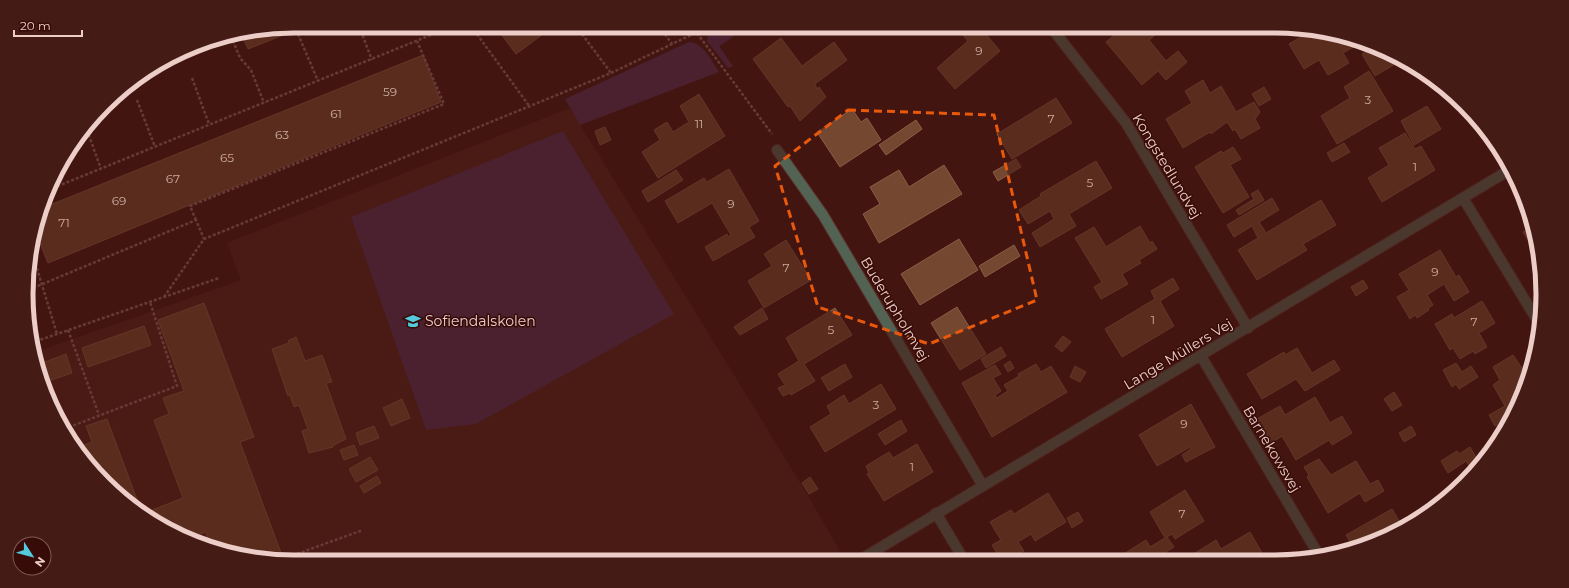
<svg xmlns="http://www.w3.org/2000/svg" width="1569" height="588" font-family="Montserrat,sans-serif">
	<rect width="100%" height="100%" fill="#431511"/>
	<path fill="#531f1a" d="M570 108 804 489 840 551 825 561 294 562 224 553 175 534 131 507 71 443 46 396 33 353 241 280 227 243Z"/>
	<g fill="#562e54">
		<path d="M672 26H697L685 32Z"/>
		<path d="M721 26H750L719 46 733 66 728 68 707 41 708 33Z"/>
		<path d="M226 37 153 67 160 62 208 40Z"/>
		<path d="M689 42C704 43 711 60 719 72L580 125 565 99Z"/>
		<path d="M563 131 674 314 476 424 426 430 351 217Z"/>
	</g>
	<g fill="#744830" stroke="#8b5d44">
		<path d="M294 26H306L248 49 242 35Z"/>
		<path d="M495 26H554L516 54Z"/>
		<path d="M972 26H979L1000 51 955 89 937 68 968 41 962 34Z"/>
		<path d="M1125 26H1153L1155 29V35L1149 40 1166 61 1178 51 1187 62 1166 80 1158 71 1142 85 1106 42Z"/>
		<path d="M1315 31 1345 35 1362 42 1343 53 1349 63 1328 75 1319 60 1304 69 1289 44 1306 34 1308 36Z"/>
		<path d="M781 38 802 66 834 42 847 60 815 84 817 89 819 87 826 97 800 121 790 106 788 107 753 59Z"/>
		<path d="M1375 47 1394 54 1400 61 1375 76 1362 54Z"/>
		<path d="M423 55 441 102 48 263 35 231 40 209Z"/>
		<path d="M1369 71 1393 111 1337 144 1321 116 1350 98 1344 87Z"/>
		<path d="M1203 80 1210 93 1221 86 1236 112 1254 102 1260 112 1255 119 1260 128 1241 139 1235 129 1233 131 1227 122 1211 134 1210 132 1183 148 1166 119 1192 103 1185 91Z"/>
		<path d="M1264 87 1271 99 1259 106 1252 94Z"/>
		<path d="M699 94 725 136 658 178 642 152 660 140 654 130 667 122 673 132 689 122 680 106Z"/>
		<path d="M1056 98 1072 123 1012 159 997 134Z"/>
		<path d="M1427 106 1441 129 1414 145 1401 121Z"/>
		<path d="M852 109 861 122 867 118 881 140 840 167 817 132Z"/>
		<path d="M916 120 922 129 886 155 879 145Z"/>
		<path d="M605 127 611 140 600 145 595 131Z"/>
		<path d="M1405 133 1415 149 1421 146 1435 170 1382 202 1368 178 1389 165 1379 148Z"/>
		<path d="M1344 143 1350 152 1332 162 1327 153Z"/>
		<path d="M1233 147 1241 159 1230 165 1249 197 1223 213 1195 167 1221 151 1223 153Z"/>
		<path d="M1016 159 1021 167 998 181 993 172Z"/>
		<path d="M1096 161 1112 188 1069 214 1076 226 1040 247 1032 233 1054 219 1050 211 1028 224 1019 210 1041 196 1040 194Z"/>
		<path d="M944 165 962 194 879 243 863 214 880 204 870 187 899 170 909 187Z"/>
		<path d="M729 169 759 221 749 227 755 237 713 261 705 247 727 234 729 237 731 235 712 203 678 223 665 201 704 178 707 182Z"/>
		<path d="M676 170 683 180 648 202 642 191Z"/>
		<path d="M1258 190 1264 200 1239 215 1236 210 1254 199 1251 194Z"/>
		<path d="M1272 198 1279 210 1259 222 1266 233 1321 200 1336 225 1303 244 1307 250 1257 280 1238 250 1258 238 1252 226 1234 237 1227 225Z"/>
		<path d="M1525 200 1529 208 1536 241 1531 245 1523 232 1531 227 1518 204Z"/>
		<path d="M1140 226 1150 243 1152 241 1157 249 1139 260 1141 263 1122 274 1128 284 1101 299 1094 287 1102 282 1075 238 1094 227 1106 247Z"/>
		<path d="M959 239 978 270 920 305 901 274Z"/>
		<path d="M786 240 811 280 764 308 748 281 772 266 764 254Z"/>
		<path d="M1014 245 1020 256 985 277 979 266Z"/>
		<path d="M1440 250 1456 277 1459 275 1469 292 1454 301 1444 284 1427 295 1433 305 1428 308 1429 310 1417 318 1415 315 1410 319 1397 297 1409 290 1399 274Z"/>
		<path d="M1173 278 1179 289 1160 301 1174 326 1122 357 1105 329 1155 299 1151 291Z"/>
		<path d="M1363 280 1368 288 1356 296 1351 287Z"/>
		<path d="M1482 301 1495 323 1479 333 1487 347 1475 354 1473 351 1460 359 1453 348 1450 350 1435 324 1452 314 1454 318Z"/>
		<path d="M204 303 254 437 240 442 284 561 224 553 210 547 206 532 187 539 175 534 142 514 183 498 154 420 169 414 163 398 184 391 158 320Z"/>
		<path d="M957 307 986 354 960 370 931 323Z"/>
		<path d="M762 308 768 319 740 335 734 327Z"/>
		<path d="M835 308 852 335 804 364 815 381 791 395 790 393 783 396 778 388 785 385 778 374 799 361 786 338Z"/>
		<path d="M144 326 151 345 88 367 82 348Z"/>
		<path d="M1063 336 1071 342 1062 352 1055 346Z"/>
		<path d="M296 337 305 361 322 355 332 382 326 383 346 439 332 446 333 447 309 453 302 431 308 429 299 405 294 407 290 395 288 396 272 349 289 343 288 341Z"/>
		<path d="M1001 347 1006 356 986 368 981 359Z"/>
		<path d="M1297 348 1312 373 1334 360 1340 370 1305 391 1296 379 1262 399 1247 374 1284 352 1285 355Z"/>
		<path d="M66 354 72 373 42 383 37 365Z"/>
		<path d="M1513 355 1528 377 1511 419 1495 426 1489 415 1505 406 1493 385 1500 380 1493 367Z"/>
		<path d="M1010 361 1014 368 1008 372 1004 365Z"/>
		<path d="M1456 363 1462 372 1471 366 1478 377 1459 389 1456 384 1452 387 1443 370Z"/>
		<path d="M845 364 852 377 829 391 821 378Z"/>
		<path d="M1036 364 1041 372 1051 366 1067 392 992 437 962 383 995 365 1001 374 993 378 1001 391 995 395 997 398 1008 391 1004 385 1019 376 1018 374Z"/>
		<path d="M1075 366 1086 372 1080 382 1070 377Z"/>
		<path d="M881 384 896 409 825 452 810 427 831 414 827 406 844 395 849 404Z"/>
		<path d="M1394 392 1402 405 1392 411 1384 399Z"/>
		<path d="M1315 397 1330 423 1342 416 1352 433 1332 445 1329 440 1296 460 1282 436 1271 443 1257 419 1280 406 1285 415Z"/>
		<path d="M402 399 410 418 391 426 383 408Z"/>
		<path d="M1191 404 1215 447 1186 462 1182 455 1191 449 1190 447 1157 466 1139 435Z"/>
		<path d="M107 419 142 513 131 507 78 450 77 448 92 442 86 426Z"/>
		<path d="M901 420 907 431 885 445 878 434Z"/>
		<path d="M374 426 379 438 360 445 356 433Z"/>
		<path d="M1411 426 1416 435 1404 442 1399 433Z"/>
		<path d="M917 444 933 472 884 501 867 474 869 473 866 466 889 452 893 458Z"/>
		<path d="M354 445 358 455 344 460 340 450Z"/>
		<path d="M1470 447 1479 462 1473 469 1472 470 1466 461 1448 473 1441 461 1457 451 1459 454Z"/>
		<path d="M370 457 378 470 356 482 349 469Z"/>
		<path d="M1319 459 1331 475 1356 461 1370 484 1378 480 1384 491 1365 502 1360 493 1328 513 1307 477 1309 475 1304 467Z"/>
		<path d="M377 476 381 483 364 493 360 486Z"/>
		<path d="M810 477 818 489 809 494 802 483Z"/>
		<path d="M1185 490 1204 521 1175 539 1172 534 1167 537 1174 547 1154 560H1125L1122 555 1146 540 1150 547 1165 538 1150 512Z"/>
		<path d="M1048 493 1066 522 1035 541 1031 534 1018 542 1024 551 1008 560H1001L992 545 1001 540 990 522 1011 510 1014 514Z"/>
		<path d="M1392 509 1403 528 1393 534 1353 547 1346 535Z"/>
		<path d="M1078 512 1083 521 1072 528 1067 518Z"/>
		<path d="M1250 532 1266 560H1199L1195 553 1216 540 1221 549Z"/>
	</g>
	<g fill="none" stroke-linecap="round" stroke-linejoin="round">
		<defs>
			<g id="minor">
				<path d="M1050 26 1126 123 1248 328"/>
				<path d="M777 150 823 215 983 486"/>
				<path d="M1500 150 1511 168"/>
				<path d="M1463 198 1540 325"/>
				<path d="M1201 356 1320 557"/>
				<path d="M936 513 964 560"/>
				<path d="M858 561 1511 169"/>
			</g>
		</defs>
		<use href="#minor" stroke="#5e322e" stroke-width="12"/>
		<g stroke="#906964" stroke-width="2.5" stroke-dasharray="3 2" stroke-linecap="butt">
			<path d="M359 26 372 60"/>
			<path d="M471 26 530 107"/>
			<path d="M576 26 611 73"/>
			<path d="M659 26 672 44"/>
			<path d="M697 33 772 134"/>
			<path d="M298 34 318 81"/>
			<path d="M231 36 240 58 251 70 264 103"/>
			<path d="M192 78 209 124"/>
			<path d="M137 100 155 147"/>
			<path d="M87 130 101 169"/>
			<path d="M48 190 453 26"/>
			<path d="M196 220 190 206 444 104 417 41"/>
			<path d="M31 249 57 334"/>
			<path d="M33 288 196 220 204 239"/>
			<path d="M164 297 204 239 611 73 710 26"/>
			<path d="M68 330 99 415"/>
			<path d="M31 343 219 278"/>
			<path d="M64 429 177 386 150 302"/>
			<path d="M283 559 363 530"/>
		</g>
		<use href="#minor" stroke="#526354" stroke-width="10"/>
	</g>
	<path d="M0 0H1569V588H0ZM848 110 994 115 1037 300 929 344 818 307 775 166Z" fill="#431511" fill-opacity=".55" fill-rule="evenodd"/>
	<path fill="none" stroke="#e8590c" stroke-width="3" stroke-dasharray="8 5" stroke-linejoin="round" d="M848 110 994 115 1037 300 929 344 818 307 775 166Z"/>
	<defs>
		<symbol id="school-bare" viewBox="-9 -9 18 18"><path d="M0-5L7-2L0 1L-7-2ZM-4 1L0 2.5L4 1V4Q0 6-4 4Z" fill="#53cadc" stroke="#370b07" stroke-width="2.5" paint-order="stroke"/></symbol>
	</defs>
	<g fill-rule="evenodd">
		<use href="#school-bare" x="402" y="310" width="22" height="22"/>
	</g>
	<g text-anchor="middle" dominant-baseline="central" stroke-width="3" stroke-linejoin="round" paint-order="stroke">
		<g font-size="12" fill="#ceaca2">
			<text x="979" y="50">9</text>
			<text x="390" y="91">59</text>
			<text x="1368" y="99">3</text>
			<text x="336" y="113">61</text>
			<text x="1051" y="118">7</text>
			<text x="699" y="123">11</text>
			<text x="282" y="134">63</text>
			<text x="227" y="157">65</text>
			<text x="1415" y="166">1</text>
			<text x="173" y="178">67</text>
			<text x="1090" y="182">5</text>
			<text x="119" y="200">69</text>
			<text x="731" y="203">9</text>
			<text x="64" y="222">71</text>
			<text x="786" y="267">7</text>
			<text x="1435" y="271">9</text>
			<text x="1153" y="319">1</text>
			<text x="1474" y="321">7</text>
			<text x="831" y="329">5</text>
			<text x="876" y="404">3</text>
			<text x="1184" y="423">9</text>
			<text x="912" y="466">1</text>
			<text x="1182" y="513">7</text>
		</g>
		<g font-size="14" fill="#eccdc8" stroke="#370b07">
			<text transform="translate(1167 166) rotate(59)">Kongstedlundvej</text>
			<text transform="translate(895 309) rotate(59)">Buderupholmvej</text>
			<text transform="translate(1178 354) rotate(-31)">Lange Müllers Vej</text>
			<text transform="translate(1272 449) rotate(59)">Barnekowsvej</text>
		</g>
		<g font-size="14" fill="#eccdc8" stroke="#370b07" text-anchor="start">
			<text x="425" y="321">Sofiendalskolen</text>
		</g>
	</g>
	<path d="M0 0H1569V588H0ZM294 33H1275A261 261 0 0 1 1536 294V294A261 261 0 0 1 1275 555H294A261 261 0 0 1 33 294V294A261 261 0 0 1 294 33Z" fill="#451b16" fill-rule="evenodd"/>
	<path fill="none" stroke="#eccdc8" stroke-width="5" d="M294 33H1275A261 261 0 0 1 1536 294V294A261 261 0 0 1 1275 555H294A261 261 0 0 1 33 294V294A261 261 0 0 1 294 33Z"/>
	<g transform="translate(32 556) rotate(126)"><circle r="19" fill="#370b07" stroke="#7f5954"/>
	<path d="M0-3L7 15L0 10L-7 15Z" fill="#53cadc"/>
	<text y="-6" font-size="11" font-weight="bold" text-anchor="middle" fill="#eccdc8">N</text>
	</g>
	<path d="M14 30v6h68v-6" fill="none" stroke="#eccdc8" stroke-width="2"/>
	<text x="20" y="30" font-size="12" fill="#eccdc8" stroke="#370b07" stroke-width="3" paint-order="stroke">20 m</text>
</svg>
